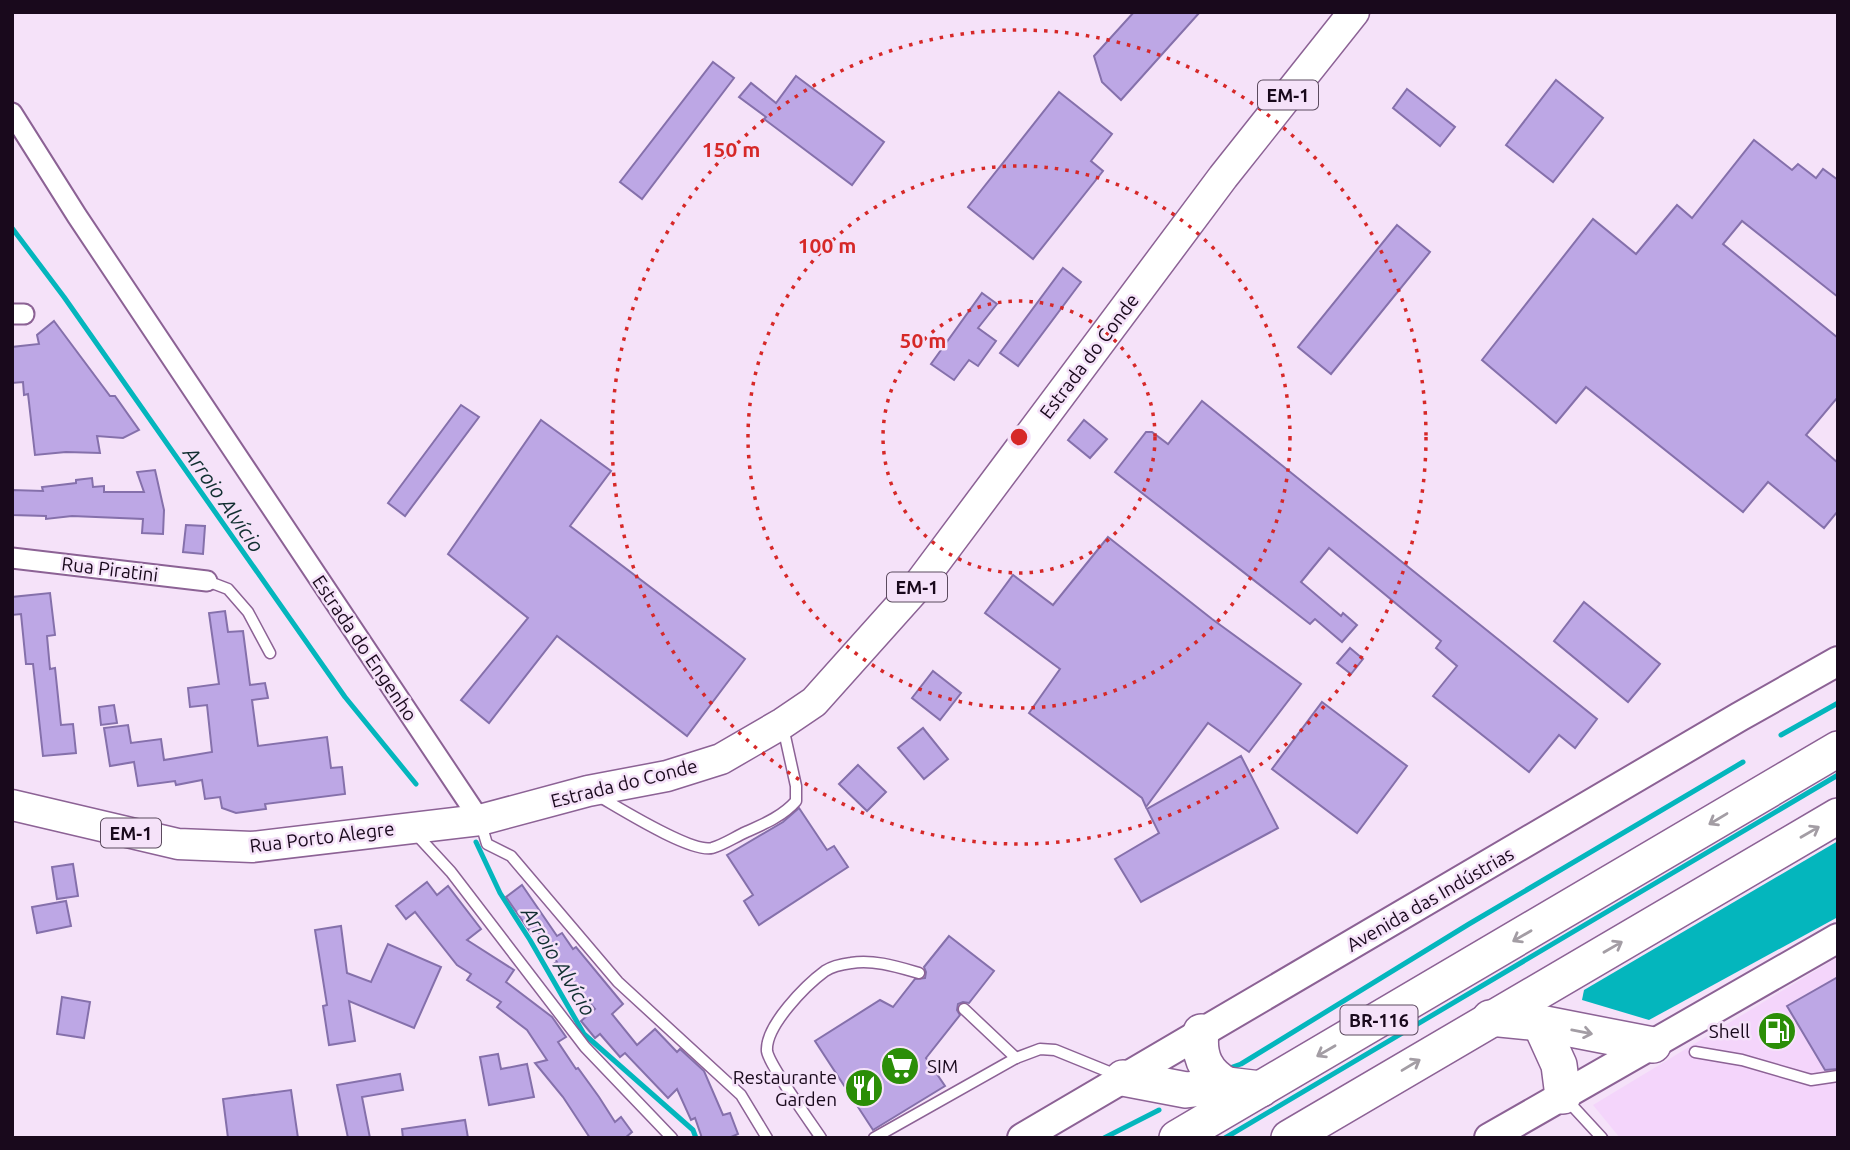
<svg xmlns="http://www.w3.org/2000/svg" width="1850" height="1150" font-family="Ubuntu,sans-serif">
	<rect width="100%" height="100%" fill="#f5e2f9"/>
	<path fill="#f4d5fb" d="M1838 957V1138H1620L1593 1105Z"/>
	<path fill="#04b6bd" d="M1838 841V917L1649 1020 1582 1000 1584 990Z"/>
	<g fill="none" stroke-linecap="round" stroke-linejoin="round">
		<g stroke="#04b6bd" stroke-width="5">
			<path d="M12 228 64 297 345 697 416 784"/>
			<path d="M1781 735 1838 703"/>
			<path d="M476 842 500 893 530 940 584 1034 693 1130 696 1138"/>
			<path d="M1227 1069 1241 1064 1469 924 1743 762"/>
			<path d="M1104 1138 1159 1110"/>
			<path d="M1225 1138 1838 775"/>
		</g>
	</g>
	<g fill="#bda7e5" stroke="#8570ab" stroke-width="2">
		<path d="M1134 12H1200L1121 100 1102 82 1094 56Z"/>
		<path d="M713 62 734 78 642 199 620 182Z"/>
		<path d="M796 76 884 142 852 185 764 119 766 117 739 97 751 83 776 103Z"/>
		<path d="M1556 80 1603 118 1553 182 1506 145Z"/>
		<path d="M1407 89 1455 127 1440 146 1393 108Z"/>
		<path d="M1059 92 1112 134 1091 161 1103 171 1033 259 968 207Z"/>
		<path d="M1754 140 1792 170 1798 164 1816 178 1823 169 1838 180V297L1742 221 1723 244 1838 338V397L1806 435 1838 463V511L1824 528 1768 482 1743 512 1586 387 1556 423 1482 360 1593 219 1636 254 1677 205 1692 218Z"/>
		<path d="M1397 225 1430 252 1331 374 1298 347Z"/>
		<path d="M1063 268 1081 282 1018 366 1000 353Z"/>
		<path d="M982 293 997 304 978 328 996 341 978 366 969 360 954 380 931 364Z"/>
		<path d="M54 321 110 396H115L139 430 123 438 97 436 100 453 66 452 35 455 28 394 24 395 23 382 12 383V347L39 344 37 335Z"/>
		<path d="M1202 401 1597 719 1575 748 1559 735 1529 772 1433 696 1457 666 1436 648 1441 641 1329 548 1301 582 1341 616 1343 613 1357 625 1342 642 1315 619 1310 624 1115 472 1146 432H1152L1168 444Z"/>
		<path d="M461 405 479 417 405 516 388 503Z"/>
		<path d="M541 420 611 471 570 526 745 659 687 736 557 636 489 723 461 700 528 618 448 554Z"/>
		<path d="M1084 420 1107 439 1090 458 1068 440Z"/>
		<path d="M155 470 164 510 163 534 142 533 143 519 72 516 46 519V516L12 515V490L43 491 42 487 76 483V480L92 478 93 487 104 486V492H144L137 472Z"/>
		<path d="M186 525 205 526 203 554 183 552Z"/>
		<path d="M1108 537 1212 619 1301 684 1249 752 1208 723 1146 807 1142 798 1029 713 1060 669 985 613 1013 575 1053 605Z"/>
		<path d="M50 593 55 635 47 636 50 669 55 668 61 725 73 724 76 753 43 756 33 664H26L21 614 12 615V597Z"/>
		<path d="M1584 602 1660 664 1628 702 1554 641Z"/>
		<path d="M225 611 228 632 243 631 250 685 265 683 268 698 252 700 258 746 327 737 331 768 342 767 345 794 265 804 266 809 236 813 222 808 220 797 205 799 202 780 176 785 175 781 138 786 134 762 110 766 104 728 128 725 131 743 161 739 164 760 212 752 207 705 190 707 188 688 219 684 209 613Z"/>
		<path d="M1350 648 1363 659 1351 674 1337 663Z"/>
		<path d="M933 671 961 693 940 720 912 698Z"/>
		<path d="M1322 702 1407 766 1357 833 1272 769Z"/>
		<path d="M114 705 117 723 101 725 99 707Z"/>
		<path d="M923 728 948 759 924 779 898 748Z"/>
		<path d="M1241 756 1278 828 1141 902 1115 859 1159 833 1147 809Z"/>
		<path d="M858 765 886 792 867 811 839 784Z"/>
		<path d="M799 808 827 850 834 846 848 867 759 925 744 901 753 895 727 855 783 822Z"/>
		<path d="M73 864 78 896 57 899 52 867Z"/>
		<path d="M427 882 437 895 448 886 481 929 467 940 514 970 506 982 552 1017 566 1037 558 1042 576 1069 578 1068 599 1097 615 1122 621 1117 632 1132 625 1138H590L563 1097 535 1063 547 1060 527 1030 497 1007 501 1002 467 980 471 974 457 965 415 912 406 919 396 906Z"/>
		<path d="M522 885 557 936 562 933 573 949 576 947 623 1004 612 1014 637 1045 655 1029 677 1052 680 1049 704 1071 723 1115 730 1113 738 1134 729 1138H702L695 1118 691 1120 677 1089 668 1098 625 1053 620 1057 600 1034 595 1038 581 1021 595 1009 555 963 557 962 536 929 531 933 506 897Z"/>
		<path d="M66 901 71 926 37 933 32 907Z"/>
		<path d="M341 926 347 973 371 982 388 944 441 967 414 1028 349 1001 355 1041 329 1045 323 1006 327 1005 315 930Z"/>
		<path d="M949 936 994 971 969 1003 963 1002 958 1004 957 1010 960 1015 926 1058 945 1086 873 1130 815 1041 880 1000 893 1007 915 979 925 978 926 972 924 967Z"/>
		<path d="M1838 977V1069L1825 1070 1787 1006Z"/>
		<path d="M62 997 90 1002 84 1038 57 1034Z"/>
		<path d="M498 1054 501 1069 527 1064 534 1097 489 1105 480 1057Z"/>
		<path d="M400 1074 403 1090 362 1097 370 1138H348L337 1085Z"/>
		<path d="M291 1090 298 1138H228L223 1099Z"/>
		<path d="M465 1120 468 1138H403L402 1129Z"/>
	</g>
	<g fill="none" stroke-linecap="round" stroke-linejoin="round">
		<defs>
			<g id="lane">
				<path d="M207 581 228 589 248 612 270 653"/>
				<path d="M600 797C621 809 691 853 712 848 723 845 735 837 746 832 764 824 783 816 796 801V786L783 727"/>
				<path d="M481 824 487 844 511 856 618 982 741 1095 767 1138"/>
				<path d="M415 833 451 872 585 1047 672 1138"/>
				<path d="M964 1009 1016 1058"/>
				<path d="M1695 1052 1742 1060 1811 1080 1838 1076"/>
				<path d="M1566 1099 1602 1138"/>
				<path d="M821 1138C811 1123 769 1065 767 1051 765 1026 806 985 825 971 831 967 843 964 851 963 873 959 898 967 919 973"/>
				<path d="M874 1138 1016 1058 1040 1049 1055 1050 1119 1076"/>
			</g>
			<g id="street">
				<path d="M12 113 77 216 480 820"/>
				<path d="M12 314H24"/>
				<path d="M12 558 207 581"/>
			</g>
			<g id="secondary">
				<path d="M1022 1138 1739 717 1838 661"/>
				<path d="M1489 1138 1838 938"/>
			</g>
			<path id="primary" d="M12 805 178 844 252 847 480 820 588 791 667 776 721 759 783 723 814 702 916 588 1223 177 1354 12"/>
			<g id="highway">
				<path d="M1490 1018 1540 1023 1653 1045"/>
				<path d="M1540 1023 1559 1065 1563 1096"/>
				<path d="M1201 1032C1198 1057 1206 1073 1227 1085"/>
				<path d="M1123 1078 1186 1090 1227 1085 1261 1089"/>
				<path d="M1177 1138 1838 749"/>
				<path d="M1289 1138 1838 816"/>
			</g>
		</defs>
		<use href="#lane" stroke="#8c6295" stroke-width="13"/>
		<use href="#street" stroke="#8c6295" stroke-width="23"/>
		<use href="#secondary" stroke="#8c6295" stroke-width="32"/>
		<use href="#primary" stroke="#8c6295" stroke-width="33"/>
		<use href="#highway" stroke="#8c6295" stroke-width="38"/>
		<use href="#lane" stroke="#fff" stroke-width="10"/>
		<use href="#street" stroke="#fff" stroke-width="19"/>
		<use href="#secondary" stroke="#fff" stroke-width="28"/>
		<use href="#primary" stroke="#fff" stroke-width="30"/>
		<use href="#highway" stroke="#fff" stroke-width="35"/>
	</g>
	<defs><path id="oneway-shaft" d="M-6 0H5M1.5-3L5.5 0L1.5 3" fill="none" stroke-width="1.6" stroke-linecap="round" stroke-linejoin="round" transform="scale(1.75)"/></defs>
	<g stroke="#a39da4">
		<use href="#oneway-shaft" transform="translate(1718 819) rotate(149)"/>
		<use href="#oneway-shaft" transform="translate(1810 832) rotate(-30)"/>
		<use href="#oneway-shaft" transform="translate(1522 936) rotate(150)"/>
		<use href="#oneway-shaft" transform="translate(1613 947) rotate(-30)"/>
		<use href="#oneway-shaft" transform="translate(1582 1032) rotate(11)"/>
		<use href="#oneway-shaft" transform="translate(1326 1051) rotate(150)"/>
		<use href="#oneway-shaft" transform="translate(1411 1065) rotate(-31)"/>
	</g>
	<g fill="none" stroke="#d62828" stroke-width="3.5" stroke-dasharray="3.5 7">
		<circle cx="1019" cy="437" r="136"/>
		<circle cx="1019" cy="437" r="271"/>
		<circle cx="1019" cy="437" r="407"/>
	</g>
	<defs>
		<symbol id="fuel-disc" viewBox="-11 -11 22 22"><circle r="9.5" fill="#2b8e07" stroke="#f5e2f9"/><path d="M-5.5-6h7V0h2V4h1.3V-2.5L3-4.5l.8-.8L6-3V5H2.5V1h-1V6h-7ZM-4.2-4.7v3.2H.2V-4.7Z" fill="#fff"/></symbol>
		<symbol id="supermarket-disc" viewBox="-11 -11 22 22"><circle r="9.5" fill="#2b8e07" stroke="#f5e2f9"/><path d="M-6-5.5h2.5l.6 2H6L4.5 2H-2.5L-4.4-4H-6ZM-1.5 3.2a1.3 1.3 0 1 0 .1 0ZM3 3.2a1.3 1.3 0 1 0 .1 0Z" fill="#fff"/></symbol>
		<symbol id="restaurant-disc" viewBox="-11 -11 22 22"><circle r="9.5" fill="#2b8e07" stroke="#f5e2f9"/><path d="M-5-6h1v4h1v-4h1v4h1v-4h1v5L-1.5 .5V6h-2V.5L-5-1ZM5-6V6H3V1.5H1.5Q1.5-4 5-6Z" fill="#fff"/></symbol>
	</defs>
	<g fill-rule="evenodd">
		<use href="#fuel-disc" x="1755" y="1009" width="44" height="44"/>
		<use href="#supermarket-disc" x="878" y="1044" width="44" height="44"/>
		<use href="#restaurant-disc" x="842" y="1066" width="44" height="44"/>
	</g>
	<g text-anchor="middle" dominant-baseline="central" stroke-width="5" stroke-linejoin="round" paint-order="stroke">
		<g fill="#f5e2f9" stroke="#5b4a5e" stroke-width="2">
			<rect x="1258" y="80.5" width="60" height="29" rx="5"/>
			<rect x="887" y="572.5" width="60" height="29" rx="5"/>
			<rect x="101" y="818.5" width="60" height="29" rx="5"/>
			<rect x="1340.5" y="1005.5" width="77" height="29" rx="5"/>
		</g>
		<g font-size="18" font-weight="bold" fill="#19091c">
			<text x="1288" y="95">EM-1</text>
			<text x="917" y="587">EM-1</text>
			<text x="131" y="833">EM-1</text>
			<text x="1379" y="1020">BR-116</text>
		</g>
		<g font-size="19" fill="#19091c" stroke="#f5e2f9">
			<text transform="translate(1089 356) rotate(-53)">Estrada do Conde</text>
			<text transform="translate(110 569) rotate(7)">Rua Piratini</text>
			<text transform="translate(365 648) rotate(56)">Estrada do Engenho</text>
			<text transform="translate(624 783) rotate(-14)">Estrada do Conde</text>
			<text transform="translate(322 837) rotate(-7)">Rua Porto Alegre</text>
			<text transform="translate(1430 899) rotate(-30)">Avenida das Indústrias</text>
		</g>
		<g font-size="19" fill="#19091c" stroke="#f5e2f9" text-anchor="end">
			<text x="1750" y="1031">Shell</text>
			<text x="927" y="1066" text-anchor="start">SIM</text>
			<text x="837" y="1077">Restaurante<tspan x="837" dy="22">Garden</tspan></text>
		</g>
		<g font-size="21" font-style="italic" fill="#112f31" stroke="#f5e2f9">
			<text transform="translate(224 499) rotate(55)">Arroio Alvício</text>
			<text transform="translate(559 961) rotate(59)">Arroio Alvício</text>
		</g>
	</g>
	<circle cx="1019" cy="437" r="10" fill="#d62828" stroke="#f5e2f9" stroke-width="3.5"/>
	<g font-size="21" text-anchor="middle" font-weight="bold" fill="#d62828" stroke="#f5e2f9" stroke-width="5" stroke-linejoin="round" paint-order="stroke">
		<text x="731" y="157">150 m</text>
		<text x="827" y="253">100 m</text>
		<text x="923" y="348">50 m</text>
	</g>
	<rect width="1850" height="1150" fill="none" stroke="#19091c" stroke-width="28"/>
</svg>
